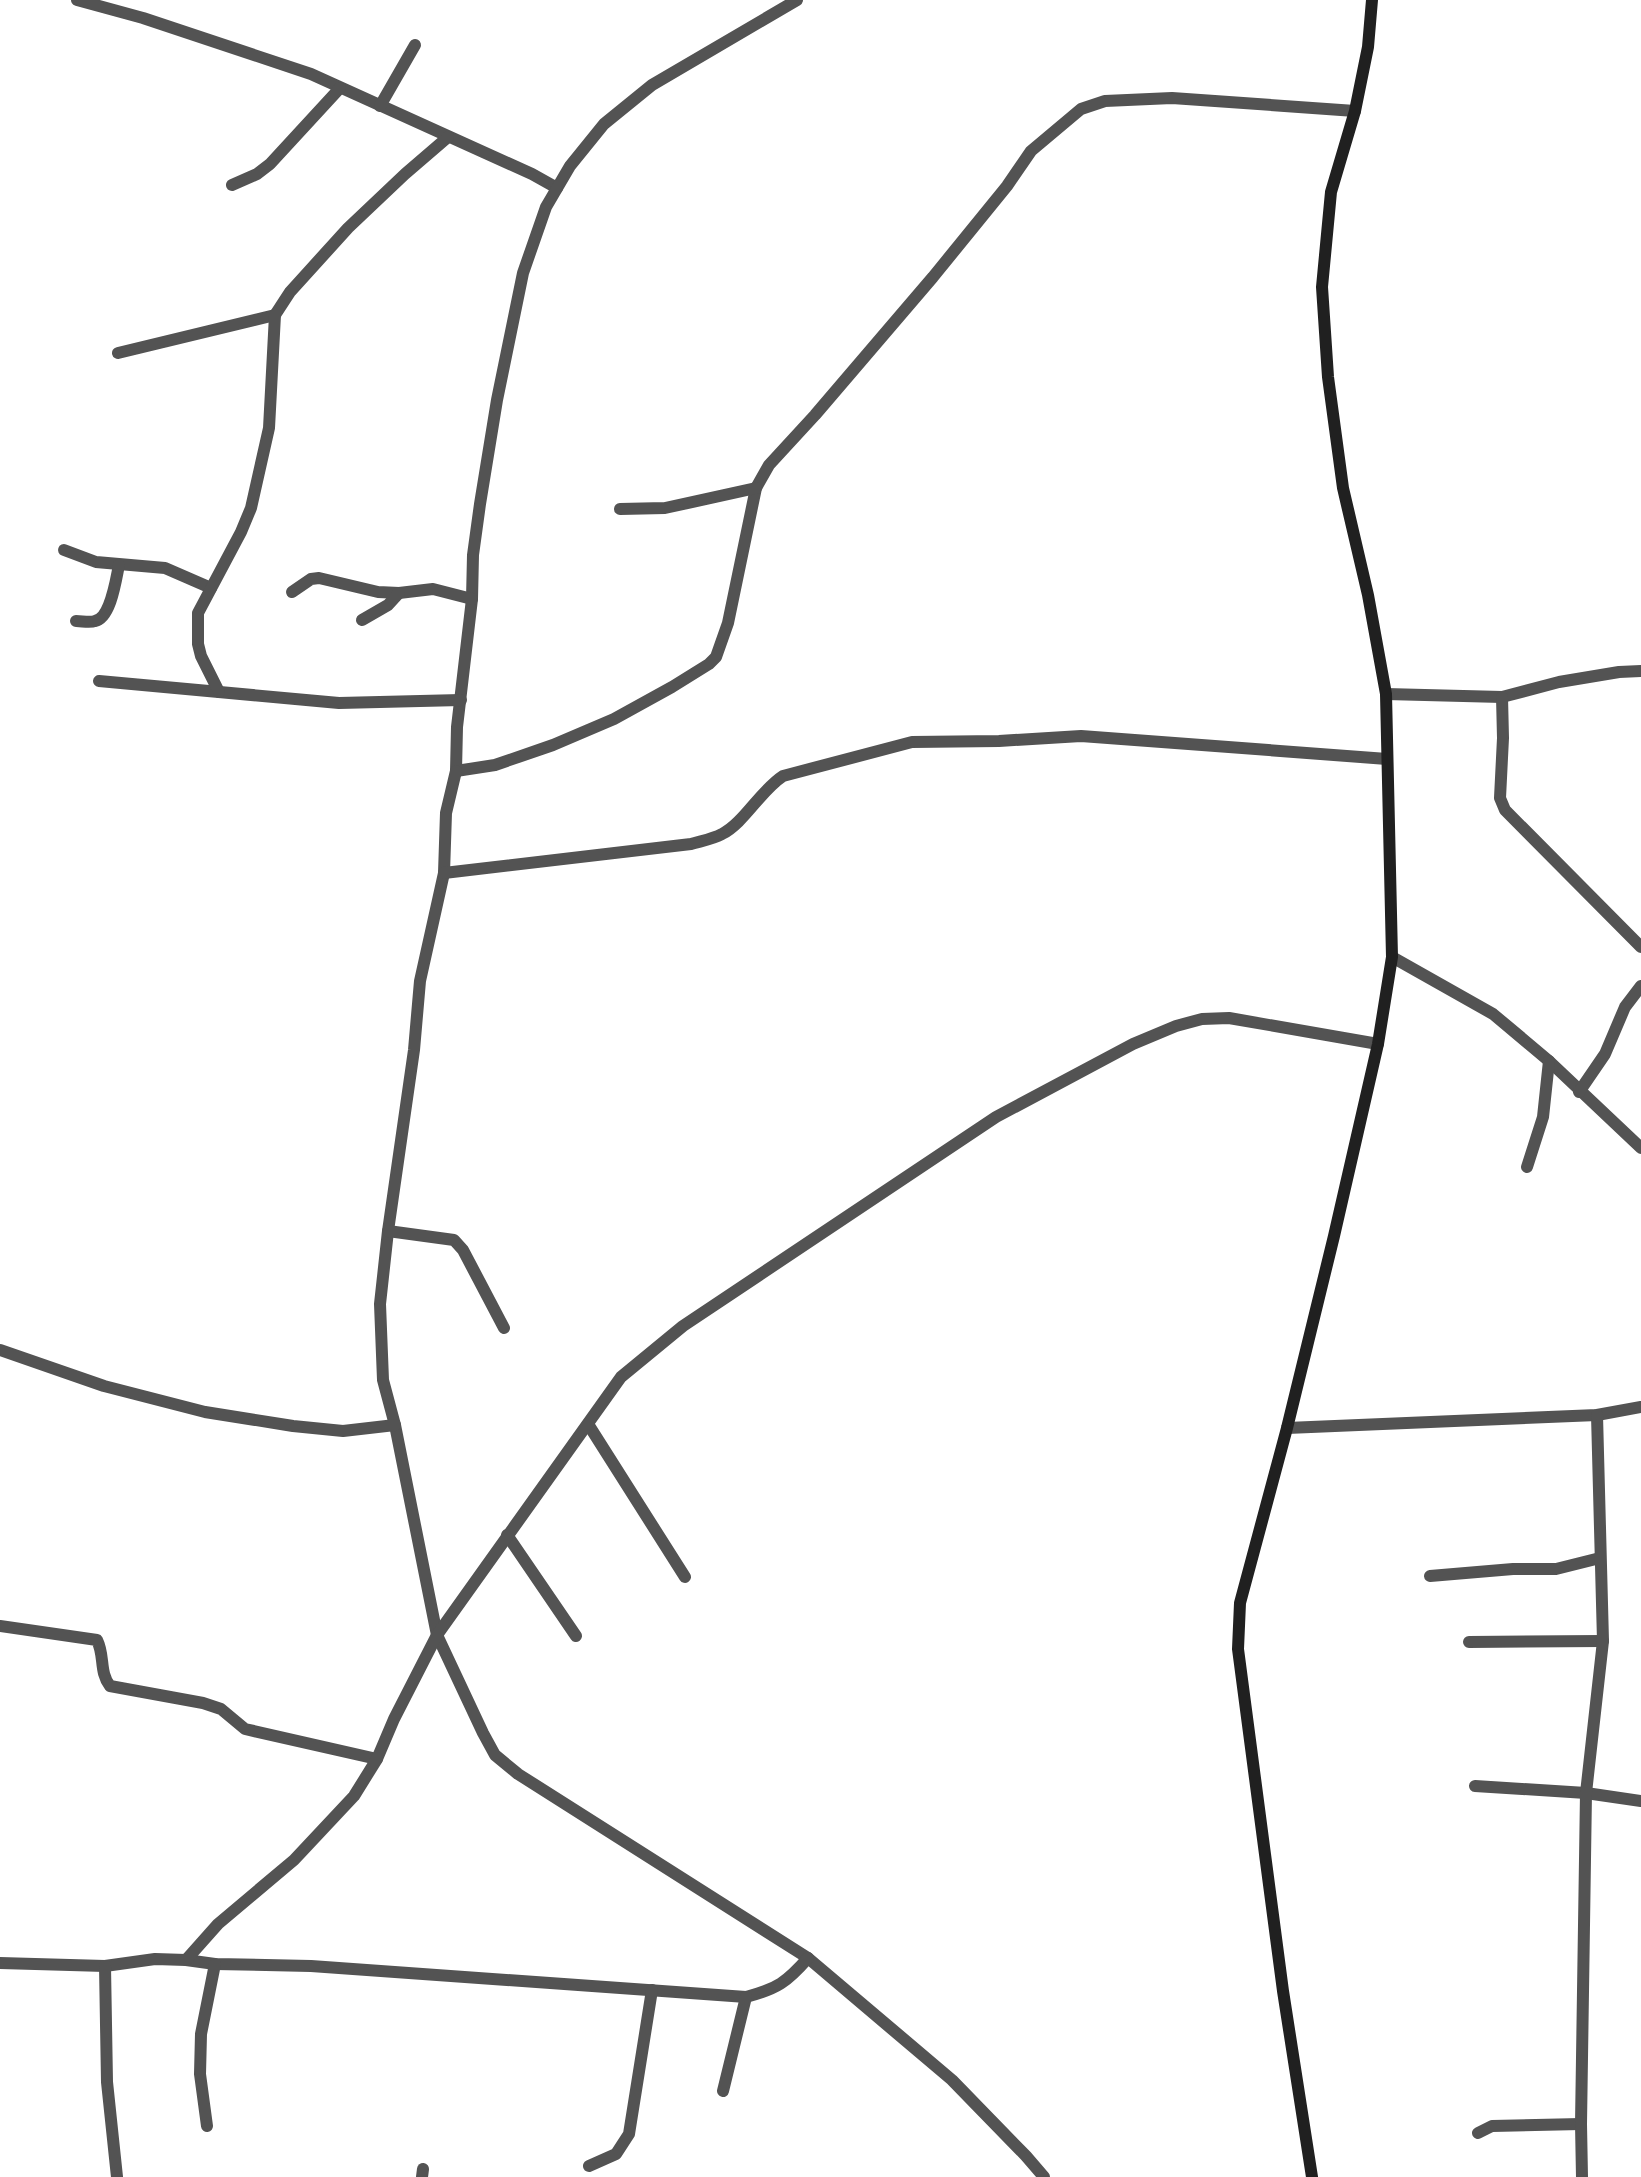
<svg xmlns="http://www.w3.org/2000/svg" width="1641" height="2177" font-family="Poppins,sans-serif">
	<rect width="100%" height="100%" fill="#fff"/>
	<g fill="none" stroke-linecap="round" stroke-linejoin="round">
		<path stroke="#535353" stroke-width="12" d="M0 1626 97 1640C105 1656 99 1672 110 1686L203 1703 221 1709 245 1729 377 1759"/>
		<g stroke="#535353" stroke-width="12">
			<path d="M77 0 143 18 311 74 532 174 557 188"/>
			<path d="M797 0 652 85 604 124 570 166 546 207 523 273 497 400 480 504 473 555 472 599 457 727 456 771 495 765 553 745 614 719 672 687 709 664 716 657 728 623 756 488 769 465 815 415 933 277 1007 186 1031 151 1081 109 1105 101 1172 98 1355 111"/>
			<path d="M380 106 415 45"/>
			<path d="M232 185 257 174 270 164 340 88"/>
			<path d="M118 353 275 315"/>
			<path d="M620 509 665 508 756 488"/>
			<path d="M64 550 96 562 165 568 211 588"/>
			<path d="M292 592 311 579 319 578 378 592 399 593 433 589 472 599"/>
			<path d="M362 620 388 605 399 593"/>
			<path d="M76 621C82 621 90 623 95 621 111 618 116 579 119 565"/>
			<path d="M99 681 339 703 461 700"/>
			<path d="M219 692 201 656 198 644V613L241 532 251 508 269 428 275 315 290 292 348 228 405 174 448 137"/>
			<path d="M1386 694 1502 697 1559 682 1619 672 1641 671"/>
			<path d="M1502 697 1503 738 1500 798 1505 810 1641 947"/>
			<path d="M456 771 446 813 444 873 420 981 414 1050 388 1231 380 1304 383 1380 395 1425 437 1635 483 1733 495 1755 518 1774 808 1958 952 2080 1026 2156 1044 2177"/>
			<path d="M444 873 691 844C701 841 713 839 722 834 744 823 760 791 783 776L912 742 999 741 1081 736 1387 759"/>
			<path d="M1392 957 1493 1014 1549 1061 1641 1148"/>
			<path d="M1579 1092 1605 1054 1625 1007 1641 986"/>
			<path d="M1527 1167 1543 1117 1549 1061"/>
			<path d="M388 1231 454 1240 463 1250 504 1328"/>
			<path d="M0 1350 104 1386 205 1412 293 1426 343 1431 395 1425"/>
			<path d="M588 1424 685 1577"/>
			<path d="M1287 1428 1597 1415 1641 1407"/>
			<path d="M507 1535 576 1636"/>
			<path d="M1430 1576 1513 1569H1556L1600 1558"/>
			<path d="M1469 1642 1603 1641"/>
			<path d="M1475 1786 1586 1793 1641 1801"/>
			<path d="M186 1960 215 1964 311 1966 746 1997C777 1989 787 1982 808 1958"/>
			<path d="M0 1963 105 1966 155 1959 186 1960 218 1924 294 1860 354 1796 377 1759 394 1719 437 1635 621 1377 683 1326 996 1117 1133 1044 1176 1026 1202 1019 1229 1018 1378 1044"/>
			<path d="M105 1966 107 2082 117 2177"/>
			<path d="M723 2091 746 1997"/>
			<path d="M207 2126 200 2074 201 2034 215 1964"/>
			<path d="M1478 2133 1492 2126 1581 2124"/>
			<path d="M589 2166 616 2154 629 2134 652 1990"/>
			<path d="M422 2177 423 2169"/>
			<path d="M1582 2177 1581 2124 1586 1793 1603 1641 1597 1415"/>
		</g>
		<path stroke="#202020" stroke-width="12" d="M1312 2177 1283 1991 1238 1649 1240 1603 1287 1428 1334 1236 1378 1044 1392 957 1386 694 1368 595 1343 488 1328 377 1322 287 1331 192 1355 111 1368 47 1372 0"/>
	</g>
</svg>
